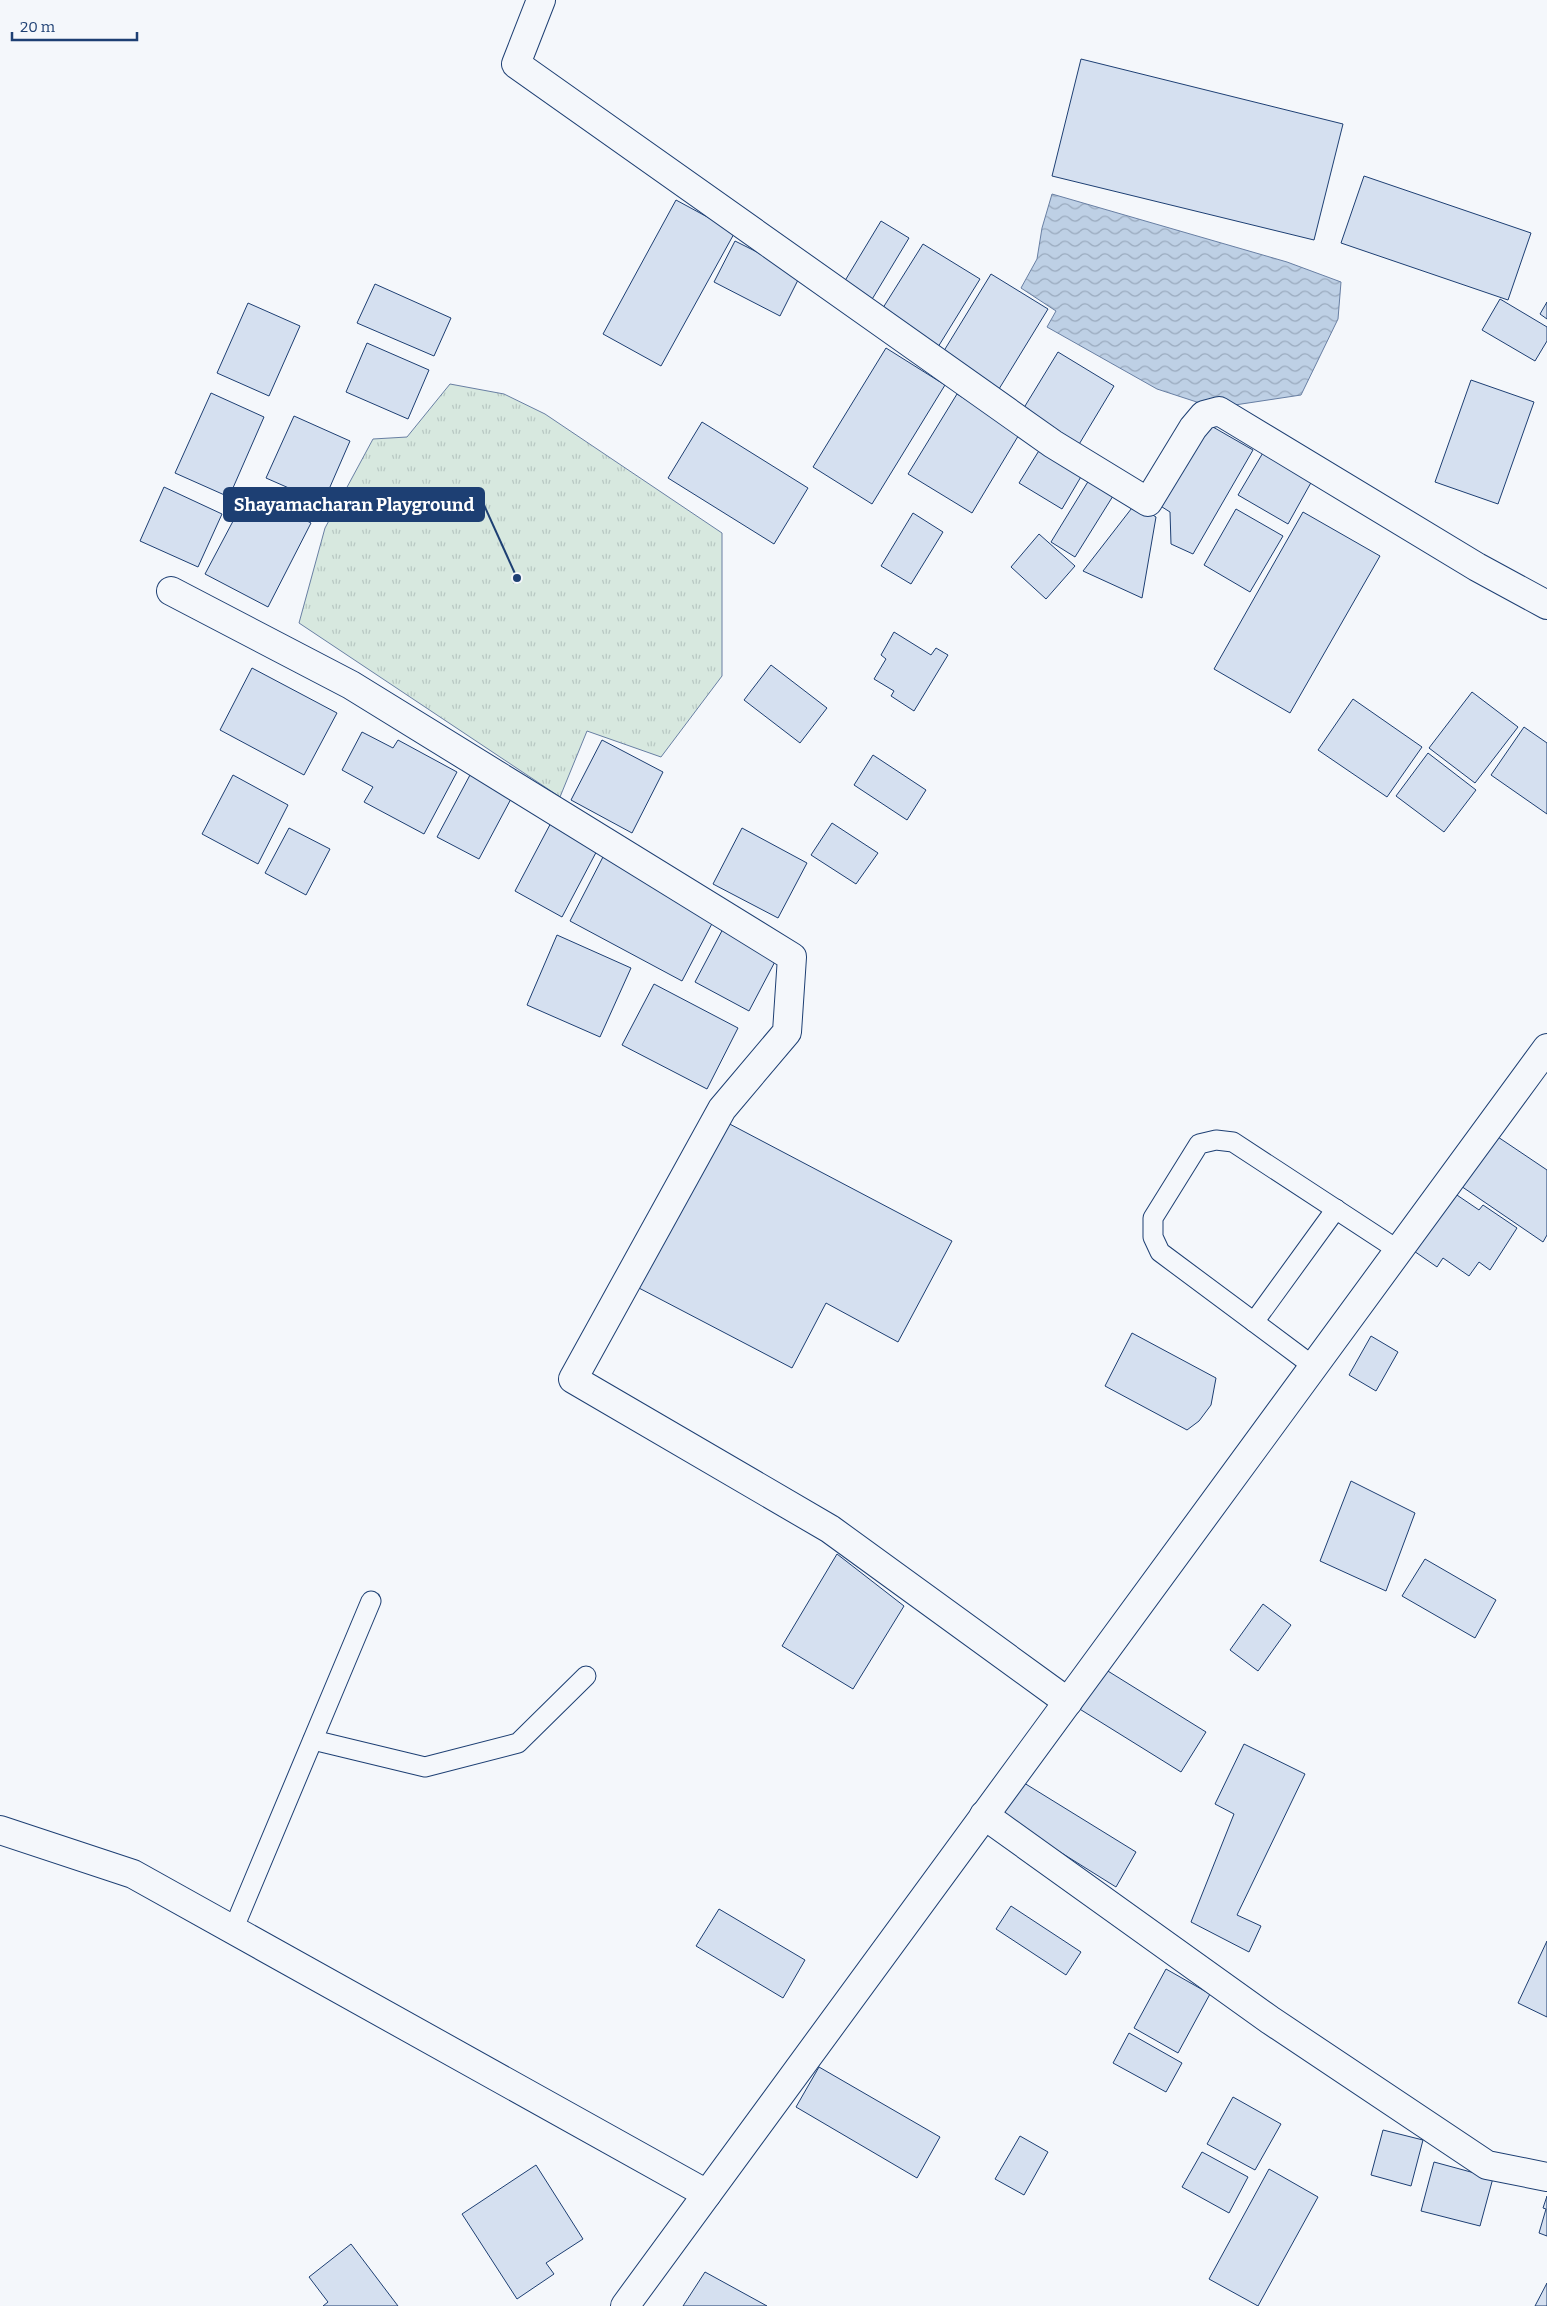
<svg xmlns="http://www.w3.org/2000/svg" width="1547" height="2306" font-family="Bitter,serif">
	<defs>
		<pattern id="park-tufts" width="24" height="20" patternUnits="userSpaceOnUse" patternTransform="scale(1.25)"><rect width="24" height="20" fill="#d7e8df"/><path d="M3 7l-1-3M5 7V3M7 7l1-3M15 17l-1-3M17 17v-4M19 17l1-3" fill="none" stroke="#b8c8c3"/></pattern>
		<pattern id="water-waves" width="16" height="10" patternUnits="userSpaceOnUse" patternTransform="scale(1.25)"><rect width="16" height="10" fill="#bed0e5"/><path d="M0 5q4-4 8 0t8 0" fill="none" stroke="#9aaabe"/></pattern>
	</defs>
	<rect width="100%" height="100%" fill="#f4f7fb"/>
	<path fill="url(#park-tufts)" stroke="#687fa3" d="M450 384 504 394 545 414 722 533V676L661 757 587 731 560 797 299 623 325 528 373 439 407 437Z"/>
	<path fill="url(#water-waves)" stroke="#687fa3" d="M1052 194 1287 262 1341 282 1338 319 1301 395 1215 408 1157 389 1047 327 1056 311 1021 288 1037 259 1042 228Z"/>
	<g fill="#d5e0f0" stroke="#1d3f73">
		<path d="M1081 59 1343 124 1314 240 1052 176Z"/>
		<path d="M1364 176 1531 233 1508 300 1341 243Z"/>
		<path d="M676 200 735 232 661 366 603 334Z"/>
		<path d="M881 221 909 238 871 301 843 284Z"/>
		<path d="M735 241 801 274 780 316 714 282Z"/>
		<path d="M923 244 980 279 938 347 881 311Z"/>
		<path d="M991 274 1048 309 999 389 942 354Z"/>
		<path d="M375 284 451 318 434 356 357 323Z"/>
		<path d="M1500 299 1547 327V341L1535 361 1482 330Z"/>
		<path d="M1547 302V319L1540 314Z"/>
		<path d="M248 303 300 326 269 396 217 373Z"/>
		<path d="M367 343 429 370 408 419 346 392Z"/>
		<path d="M886 348 945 385 872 504 813 467Z"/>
		<path d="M1058 352 1114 386 1078 446 1022 411Z"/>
		<path d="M1471 380 1534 402 1498 504 1435 482Z"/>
		<path d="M211 393 264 417 229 497 175 473Z"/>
		<path d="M957 394 1020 433 972 513 908 474Z"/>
		<path d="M294 416 350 441 323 503 266 478Z"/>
		<path d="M702 422 808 488 774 544 668 478Z"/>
		<path d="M1206 423 1253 450 1193 554 1171 544 1170 512 1159 505Z"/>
		<path d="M1040 449 1082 475 1062 509 1019 483Z"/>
		<path d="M1264 451 1313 479 1288 524 1238 495Z"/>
		<path d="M1089 480 1113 496 1075 557 1051 542Z"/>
		<path d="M164 487 222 514 198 567 140 541Z"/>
		<path d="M249 491 311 523 268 607 205 574Z"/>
		<path d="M1135 504 1156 517 1142 598 1083 571Z"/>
		<path d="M1236 509 1283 536 1250 592 1204 565Z"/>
		<path d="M1303 512 1380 556 1290 713 1214 669Z"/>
		<path d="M913 513 943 532 911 584 881 566Z"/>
		<path d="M1039 534 1075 566 1046 599 1011 567Z"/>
		<path d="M894 632 931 655 936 648 948 655 914 711 891 696 894 691 874 679 886 659 881 655Z"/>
		<path d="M771 665 827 708 800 743 744 700Z"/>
		<path d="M252 668 337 713 304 775 220 730Z"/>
		<path d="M1472 692 1518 727 1475 783 1429 748Z"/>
		<path d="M1353 699 1422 747 1387 797 1318 750Z"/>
		<path d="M1524 727 1547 743V814L1491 775Z"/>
		<path d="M362 732 393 748 398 740 457 772 424 834 364 802 373 787 342 770Z"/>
		<path d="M602 740 663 772 632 833 571 800Z"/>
		<path d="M1428 753 1476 790 1444 832 1396 796Z"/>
		<path d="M873 755 926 790 907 820 854 785Z"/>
		<path d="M233 775 288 805 258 864 202 834Z"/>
		<path d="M470 775 512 797 479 859 437 837Z"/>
		<path d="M554 817 601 843 562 917 515 891Z"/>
		<path d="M832 823 878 853 856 884 811 855Z"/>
		<path d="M289 828 330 849 306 895 265 873Z"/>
		<path d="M742 828 807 863 778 918 713 884Z"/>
		<path d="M604 855 717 914 682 981 570 921Z"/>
		<path d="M725 925 779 954 749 1011 695 982Z"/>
		<path d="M557 935 631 968 600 1037 527 1005Z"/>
		<path d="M654 984 738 1028 707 1089 622 1045Z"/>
		<path d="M724 1121 952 1241 898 1342 826 1303 792 1368 637 1287Z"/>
		<path d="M1492 1133 1547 1170V1235L1543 1242 1458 1184Z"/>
		<path d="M1451 1191 1479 1210 1483 1205 1517 1228 1490 1270 1479 1262 1469 1276 1443 1258 1437 1267 1411 1249Z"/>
		<path d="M1132 1333 1216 1378 1211 1405 1199 1421 1187 1430 1105 1386Z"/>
		<path d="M1371 1336 1398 1352 1376 1391 1349 1375Z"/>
		<path d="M1351 1481 1415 1513 1386 1591 1320 1561Z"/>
		<path d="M837 1554 904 1606 853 1689 782 1646Z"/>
		<path d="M1425 1559 1496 1600 1475 1638 1402 1596Z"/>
		<path d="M1263 1604 1291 1625 1258 1671 1230 1650Z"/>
		<path d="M1103 1668 1206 1732 1181 1772 1078 1708Z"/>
		<path d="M1244 1744 1305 1774 1237 1915 1261 1926 1249 1952 1191 1922 1234 1814 1215 1804Z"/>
		<path d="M1016 1778 1136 1852 1116 1887 996 1812Z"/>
		<path d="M1011 1906 1081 1952 1066 1975 996 1929Z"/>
		<path d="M719 1909 805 1960 783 1998 696 1946Z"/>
		<path d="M1547 1941V2017L1518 2003Z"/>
		<path d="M1166 1969 1210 1994 1178 2053 1134 2028Z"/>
		<path d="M1129 2033 1182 2063 1166 2092 1113 2063Z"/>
		<path d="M819 2067 940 2137 917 2178 796 2107Z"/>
		<path d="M1233 2097 1281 2124 1255 2170 1207 2144Z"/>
		<path d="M1383 2130 1423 2140 1411 2186 1371 2175Z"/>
		<path d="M1020 2136 1048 2152 1024 2195 995 2179Z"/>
		<path d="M1202 2152 1248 2177 1229 2213 1182 2187Z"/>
		<path d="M1434 2162 1493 2178 1480 2226 1421 2211Z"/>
		<path d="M536 2165 583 2239 546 2263 554 2274 517 2299 462 2214Z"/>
		<path d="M1269 2169 1318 2197 1258 2306 1209 2279Z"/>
		<path d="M1547 2196V2236L1539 2233 1546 2209 1543 2208Z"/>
		<path d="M351 2244 398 2306H323L328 2302 309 2277Z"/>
		<path d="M705 2272 767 2306H683Z"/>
		<path d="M1547 2283V2306H1535Z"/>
	</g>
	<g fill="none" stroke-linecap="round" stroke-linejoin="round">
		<defs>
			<g id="service">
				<path d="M1254 1322 1336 1209"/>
				<path d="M1313 1366 1160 1252 1153 1237V1218L1199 1144 1216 1140 1233 1142 1398 1250"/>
				<path d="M313 1740 425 1767 518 1743 586 1676"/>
				<path d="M233 1930 371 1601"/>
			</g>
			<g id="minor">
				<path d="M541 0 516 64 1053 444 1148 502 1193 428 1204 415 1219 411 1477 567 1547 605"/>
				<path d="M171 591 351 685 792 957 787 1032 722 1109 573 1379 830 1529 1068 1702"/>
				<path d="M984 1815 1270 2020 1487 2165 1547 2177"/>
			</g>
			<g id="primary">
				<path d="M0 1830 133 1874 707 2194"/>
				<path d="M625 2306 1547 1048"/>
			</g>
		</defs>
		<use href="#service" stroke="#1d3f73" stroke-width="21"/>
		<use href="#minor" stroke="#1d3f73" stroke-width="30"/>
		<use href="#primary" stroke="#1d3f73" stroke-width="30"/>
		<use href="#service" stroke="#f4f7fb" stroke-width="19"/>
		<use href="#minor" stroke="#f4f7fb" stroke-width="28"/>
		<use href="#primary" stroke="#f4f7fb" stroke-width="28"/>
	</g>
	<path fill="none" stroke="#1d3f73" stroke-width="2" d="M517 578L484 505"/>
	<circle fill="#1d3f73" stroke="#f4f7fb" stroke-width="2" cx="517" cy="578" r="5"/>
	<rect fill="#1d3f73" stroke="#1d3f73" stroke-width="2" x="224" y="488" width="260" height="33" rx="5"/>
	<g font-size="18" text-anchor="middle" font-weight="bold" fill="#fff">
		<text x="354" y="511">Shayamacharan Playground</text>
	</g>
	<path d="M12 32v8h125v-8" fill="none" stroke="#1d3f73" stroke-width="2.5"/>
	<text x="20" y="32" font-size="15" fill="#1d3f73" stroke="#f4f7fb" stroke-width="4" paint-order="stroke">20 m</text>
</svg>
